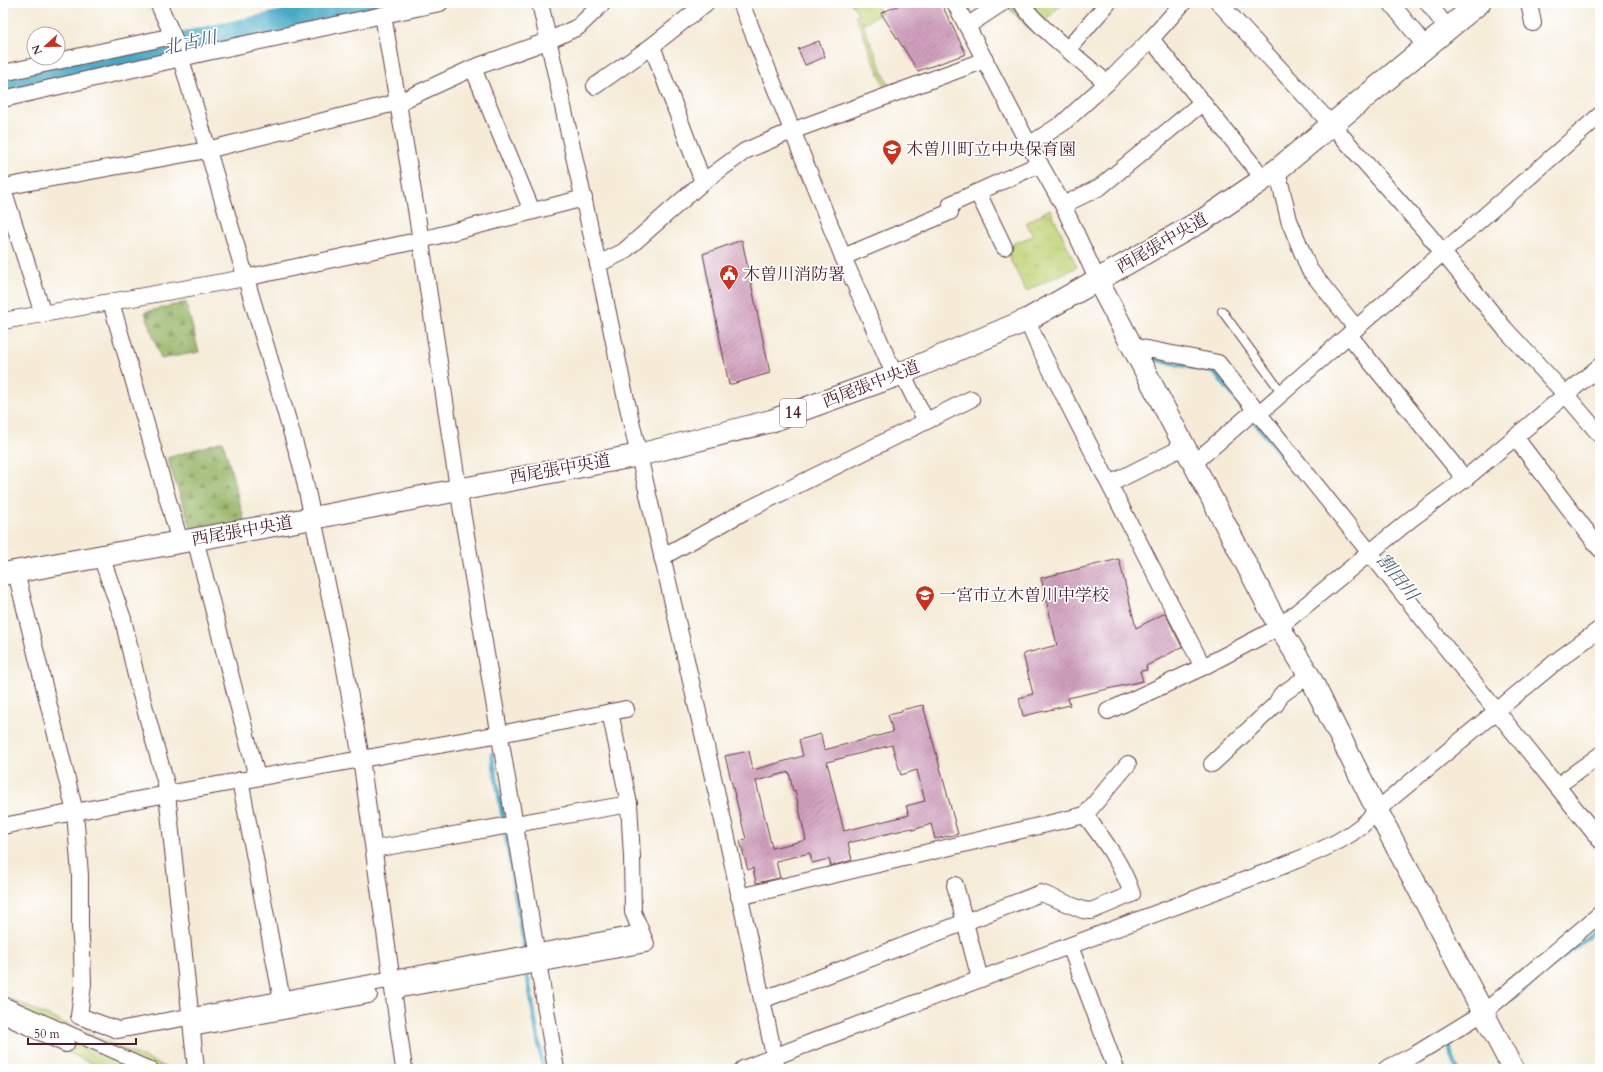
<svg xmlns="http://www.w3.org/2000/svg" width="1603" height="1072" font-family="Cardo,'Noto Serif JP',serif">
	<defs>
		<pattern id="grass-tufts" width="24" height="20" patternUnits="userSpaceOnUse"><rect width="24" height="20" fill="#bed275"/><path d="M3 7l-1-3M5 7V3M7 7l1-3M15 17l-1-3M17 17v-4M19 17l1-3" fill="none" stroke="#a5b465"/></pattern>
		<pattern id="forest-firs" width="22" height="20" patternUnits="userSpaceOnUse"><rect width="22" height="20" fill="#96b466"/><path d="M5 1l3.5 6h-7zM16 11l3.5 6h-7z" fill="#7c9254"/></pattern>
		<pattern id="building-hatch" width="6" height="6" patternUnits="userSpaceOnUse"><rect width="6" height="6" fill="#d09fbd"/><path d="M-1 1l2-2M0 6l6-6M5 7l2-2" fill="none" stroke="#ab819a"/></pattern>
	</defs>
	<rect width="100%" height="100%" fill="#fff"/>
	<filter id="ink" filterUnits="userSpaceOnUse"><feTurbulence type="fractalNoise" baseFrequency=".025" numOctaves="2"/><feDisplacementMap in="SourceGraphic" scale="8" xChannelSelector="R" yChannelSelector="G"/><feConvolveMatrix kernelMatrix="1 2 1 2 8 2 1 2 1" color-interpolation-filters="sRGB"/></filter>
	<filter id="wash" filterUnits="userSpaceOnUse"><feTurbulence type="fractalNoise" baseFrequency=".012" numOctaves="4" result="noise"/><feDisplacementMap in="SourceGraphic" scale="16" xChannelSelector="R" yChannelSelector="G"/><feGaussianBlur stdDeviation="0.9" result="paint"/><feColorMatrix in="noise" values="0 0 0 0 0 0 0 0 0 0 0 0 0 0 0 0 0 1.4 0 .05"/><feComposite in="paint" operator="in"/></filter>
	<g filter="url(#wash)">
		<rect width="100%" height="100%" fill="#f5ebd7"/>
		<g fill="url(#grass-tufts)" stroke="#847850">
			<path d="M851 3H875L881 13 864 24 861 20 889 86 902 80 904 84 886 91 855 15H859Z"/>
			<path d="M1027 3H1062L1045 22Z"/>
			<path d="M1050 209 1077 267 1026 291 1004 247 1033 236 1026 223Z"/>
			<path d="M3 996 170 1069H104L3 1023Z"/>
		</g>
		<g fill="url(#forest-firs)" stroke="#706a48">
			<path d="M1004 3H1022L1040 24 1032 32Z"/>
			<path d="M186 302 199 352 161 359 145 312Z"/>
			<path d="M223 441 247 530 195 539 167 458Z"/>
		</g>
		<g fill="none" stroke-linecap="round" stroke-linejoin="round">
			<g stroke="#46a9c5" stroke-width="4.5">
				<path d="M1148 358 1214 372 1297 474"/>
				<path d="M492 754 503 818"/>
				<path d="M505 830 524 949"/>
				<path d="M1594 843 1600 851"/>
				<path d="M527 973 543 1069"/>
				<path d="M1513 998 1600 927"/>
				<path d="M1447 1043 1457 1069"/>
			</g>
			<path stroke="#46a9c5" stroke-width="26" d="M3 83 377 3"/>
		</g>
		<g id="blocks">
			<g fill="url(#building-hatch)" fill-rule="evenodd">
				<path d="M904 3H941L966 54 918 71 881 13Z"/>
				<path d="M819 41 825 57 805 65 798 49Z"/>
				<path d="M742 240 770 373 729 385 703 254Z"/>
				<path d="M1119 559 1136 628 1165 613 1182 647 1146 666 1147 670 1140 671 1143 681 1068 698 1070 705 1023 716 1019 698 1033 694 1023 654 1057 645 1041 578Z"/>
				<path d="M923 705 958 834 935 839 931 824 913 830 912 828 848 843 852 860 831 866 829 859 812 863 810 853 776 861 780 878 756 883 753 868 748 870 740 841 746 839 725 756 749 751 753 770 803 756 799 740 821 734 824 750 893 732 888 715 902 712 901 710ZM892 745 901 775 917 770 925 801 906 806 909 815 844 831 827 762ZM789 772 793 791 795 790 806 840 772 848 756 781Z"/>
			</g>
		</g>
	</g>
	<g filter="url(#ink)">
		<use href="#blocks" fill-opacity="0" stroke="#643e45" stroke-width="1"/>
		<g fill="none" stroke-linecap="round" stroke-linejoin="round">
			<defs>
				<path id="service" d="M1222 311 1282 393"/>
				<path id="pedestrian" d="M3 1003 152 1069"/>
				<g id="minor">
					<path d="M158 3 173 36 181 59 302 468 343 658 361 758 404 1069"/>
					<path d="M540 3 598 264 623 386 727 838 777 1069"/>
					<path d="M741 3 843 257 895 376"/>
					<path d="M955 3 1029 145 1063 205 1098 281"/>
					<path d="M1022 3C1028 19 1091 69 1107 83"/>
					<path d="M1219 3 1332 125 1427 233 1505 329 1566 395 1600 435"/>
					<path d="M1391 3 1426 47"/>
					<path d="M1428 3 1448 29"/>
					<path d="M1529 3 1533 23"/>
					<path d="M383 15 416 209 458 488 556 1069"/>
					<path d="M967 26 1002 3"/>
					<path d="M1151 39 1264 179"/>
					<path d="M652 46 703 182"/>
					<path d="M1068 49 1108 3"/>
					<path d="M473 68 532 211"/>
					<path d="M3 73 173 36"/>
					<path d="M595 86 652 46 706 3"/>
					<path d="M3 99 203 53 440 3"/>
					<path d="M1029 145 1063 123 1107 83 1151 39 1183 3"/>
					<path d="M1277 170 1289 220 1309 269 1356 328"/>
					<path d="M3 187 207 150 399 102 473 68 550 40 578 27 603 3"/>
					<path d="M3 189 43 314"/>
					<path d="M978 193 1004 247"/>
					<path d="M1063 205 1100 187 1203 102"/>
					<path d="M843 257 950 212 951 204 1040 164"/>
					<path d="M598 264 623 252 703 182 745 151 792 131 985 60"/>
					<path d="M111 302 180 542"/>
					<path d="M1027 320 1037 343 1203 667"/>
					<path d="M3 321 245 278 421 240 584 198"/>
					<path d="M1349 335 1465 479"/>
					<path d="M1132 346 1218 363 1600 840"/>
					<path d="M902 373 926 421"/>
					<path d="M1257 415 1600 115"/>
					<path d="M1515 437 1600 549"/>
					<path d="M1194 463 1254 411"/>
					<path d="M1110 484 1185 446"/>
					<path d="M195 539 257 777"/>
					<path d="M101 556 123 619 137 680 166 784 196 1069"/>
					<path d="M662 557 747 510 971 399"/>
					<path d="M16 572 75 812 80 875V927L82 951 83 984 79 1016 118 1030 641 933"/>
					<path d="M1108 711 1203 667 1279 627 1411 519 1465 479 1600 366"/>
					<path d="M1212 764 1276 704 1281 695 1309 675"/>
					<path d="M240 780 282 1000"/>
					<path d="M1557 786 1600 755"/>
					<path d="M3 826 167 794 500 734 626 709"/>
					<path d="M374 849 629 804"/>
					<path d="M955 885 980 979"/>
					<path d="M739 897 1085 815 1128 764"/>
					<path d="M1070 946 1116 1069"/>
					<path d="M402 989 646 944 633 912 632 857 629 804 610 712"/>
					<path d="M762 1000 1041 893 1083 910 1091 911 1132 894C1122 864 1104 840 1085 815"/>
					<path d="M3 1015 66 1044"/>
					<path d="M192 1028 369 995"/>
					<path d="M743 1069 820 1039 1275 869C1310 854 1353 841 1377 810L1558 660 1600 629"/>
					<path d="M1386 1069 1416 1054 1483 1013 1600 914"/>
				</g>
				<path id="tertiary" d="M1098 281 1279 627 1309 675 1377 810 1513 1069"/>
				<path id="primary" d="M3 574 313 518 639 455 771 421 895 376 1027 320 1203 220 1277 170 1479 3"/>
			</defs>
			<use href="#service" stroke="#643e45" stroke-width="10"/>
			<use href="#pedestrian" stroke="#643e45" stroke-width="14"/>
			<use href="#minor" stroke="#643e45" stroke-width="18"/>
			<use href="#tertiary" stroke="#643e45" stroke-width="23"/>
			<use href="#primary" stroke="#643e45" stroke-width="24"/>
			<use href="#service" stroke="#fff" stroke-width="8"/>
			<use href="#pedestrian" stroke="#fff" stroke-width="12"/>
			<use href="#minor" stroke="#fff" stroke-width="16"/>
			<use href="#tertiary" stroke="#fff" stroke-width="21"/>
			<use href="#primary" stroke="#fff" stroke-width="22"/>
		</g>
	</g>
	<defs>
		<symbol id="school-pin" viewBox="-11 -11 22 30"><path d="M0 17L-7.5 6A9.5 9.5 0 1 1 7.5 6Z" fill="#c8321e" stroke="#fff"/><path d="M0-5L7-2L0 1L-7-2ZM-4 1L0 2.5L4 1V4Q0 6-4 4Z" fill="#fff"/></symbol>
		<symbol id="civic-pin" viewBox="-11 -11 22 30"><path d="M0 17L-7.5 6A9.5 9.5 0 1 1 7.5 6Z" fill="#c8321e" stroke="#fff"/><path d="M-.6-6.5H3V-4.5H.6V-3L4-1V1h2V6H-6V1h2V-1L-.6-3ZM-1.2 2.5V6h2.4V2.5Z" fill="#fff"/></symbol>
	</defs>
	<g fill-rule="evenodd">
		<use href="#school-pin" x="881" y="138" width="22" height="30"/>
		<use href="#civic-pin" x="718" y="263" width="22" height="30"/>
		<use href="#school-pin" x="914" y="584" width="22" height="30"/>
	</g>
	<g text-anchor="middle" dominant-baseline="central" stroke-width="3.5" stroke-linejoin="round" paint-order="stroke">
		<rect fill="#fff" stroke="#80626b" stroke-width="1" x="780" y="399" width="26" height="28" rx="3"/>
		<g font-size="16" font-weight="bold" fill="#4a1f2b">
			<text x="793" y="413">14</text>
		</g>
		<g font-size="17" fill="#4a1f2b" stroke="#fff" text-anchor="start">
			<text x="906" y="149">木曽川町立中央保育園</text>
			<text x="743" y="274">木曽川消防署</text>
			<text x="939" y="595">一宮市立木曽川中学校</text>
		</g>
		<g font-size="17" fill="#4a1f2b" stroke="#fff">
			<text transform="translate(1162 243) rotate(-30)">西尾張中央道</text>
			<text transform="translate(871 384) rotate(-21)">西尾張中央道</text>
			<text transform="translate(560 469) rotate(-10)">西尾張中央道</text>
			<text transform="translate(242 531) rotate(-10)">西尾張中央道</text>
		</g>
		<g font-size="18" font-style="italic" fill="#485d70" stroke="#fff">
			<text transform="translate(190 43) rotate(-12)">北古川</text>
			<text transform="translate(1397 577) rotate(51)">割田川</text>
		</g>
	</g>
	<rect width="1603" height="1072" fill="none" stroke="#fff" stroke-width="16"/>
	<g transform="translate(46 46) rotate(248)"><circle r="19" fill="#ffffff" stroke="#b7a5aa"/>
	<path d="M0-3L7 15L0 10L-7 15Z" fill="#c8321e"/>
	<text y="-6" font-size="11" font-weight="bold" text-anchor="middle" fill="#4a1f2b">N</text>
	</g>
	<path d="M28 1038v6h108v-6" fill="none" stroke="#4a1f2b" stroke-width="2"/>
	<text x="34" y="1038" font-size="12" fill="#4a1f2b" stroke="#ffffff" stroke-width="3" paint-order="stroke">50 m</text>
</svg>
